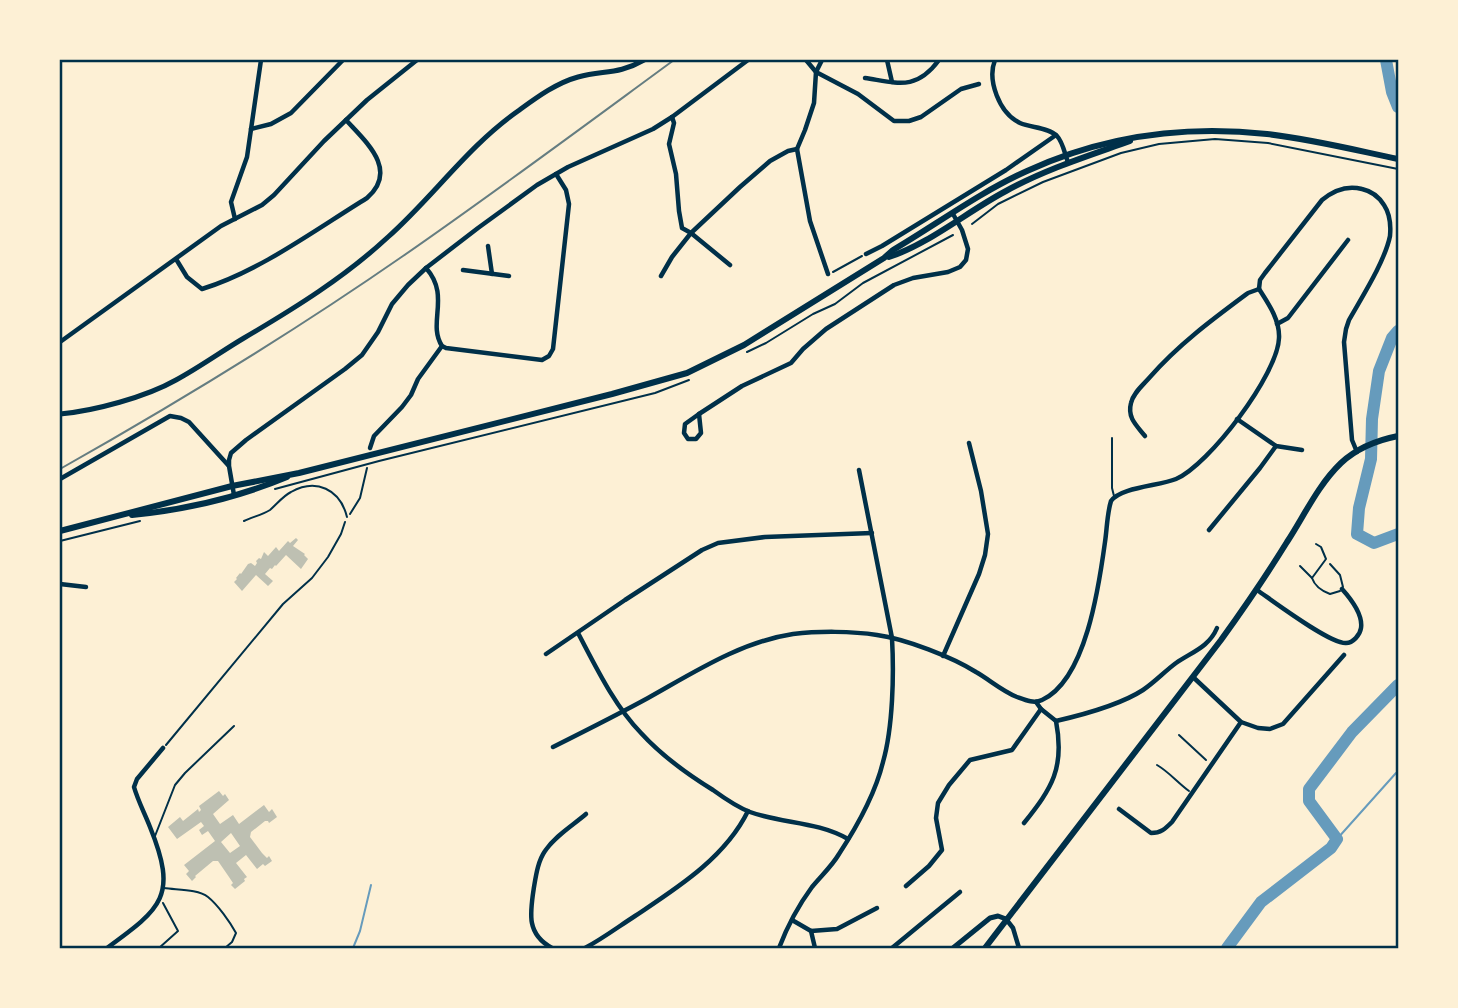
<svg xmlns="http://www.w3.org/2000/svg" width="1458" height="1008" font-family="'PT Sans',sans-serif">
	<rect width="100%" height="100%" fill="#fdf0d5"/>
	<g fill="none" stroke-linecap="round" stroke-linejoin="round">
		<g stroke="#669bbc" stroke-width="2">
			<path d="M1337 839 1396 773"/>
			<path d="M353 948 360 931 371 885"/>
		</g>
		<g stroke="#669bbc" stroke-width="12">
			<path d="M1386 60 1392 92 1398 107"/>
			<path d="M1398 331 1392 338 1379 371 1372 419 1371 459 1359 508 1357 534 1374 543 1398 534"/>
			<path d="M1227 948 1261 902 1331 848 1337 839 1309 801V789L1352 732 1398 685"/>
		</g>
	</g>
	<g fill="#bec0b2" fill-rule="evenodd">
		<path d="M296 538 298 540 293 546 305 554 304 555 308 559 301 569 286 555 276 566 275 565 272 569 270 568 265 574 273 581 268 586 256 575 242 591 234 582 237 579 236 578 240 573 241 574 248 564 251 563 255 566 257 563 256 561 259 558 261 559 264 552 268 556 276 547 279 551 288 541 290 543Z"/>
		<path d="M219 791 223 796 225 794 229 800 213 814 220 824 233 815 239 824 264 805 269 812 272 809 277 817 269 823 268 821H265L251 832 250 837 262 853 267 858 269 856 272 861 265 866 263 864 257 869 246 855 236 863 247 877 244 879 245 881 235 889 231 885 233 883 229 877 218 861H213L195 876 196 877 192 881 186 874 189 871 184 865 215 841 208 831 202 835 199 830 204 826 201 822 177 839 168 827 180 817 183 821 198 809 199 812 201 810 199 806ZM231 833 240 846 230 853 221 842Z"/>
	</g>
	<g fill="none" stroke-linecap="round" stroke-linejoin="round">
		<g stroke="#003049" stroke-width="2">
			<path d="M972 224 998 204 1043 182 1121 153 1159 144 1215 139 1268 143 1398 169"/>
			<path d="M833 272 862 256"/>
			<path d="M747 352 766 343 813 314 835 304 863 283 953 235"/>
			<path d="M275 489 379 461 655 393 689 380"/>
			<path d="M350 514 360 498 367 468"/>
			<path d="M60 541 140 521"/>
			<path d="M1179 735 1206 760"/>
			<path d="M166 745 283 604 312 578 328 557 341 534 345 522"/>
			<path d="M1157 765C1169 772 1177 782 1189 791"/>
			<path d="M159 948 178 931 163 903"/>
		</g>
		<g stroke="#003049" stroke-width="2">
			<path d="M1112 438V488L1114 496"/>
			<path d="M244 521C252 517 262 515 270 510 277 504 283 496 291 492 316 478 340 489 347 517"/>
			<path d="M1316 544 1321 547 1326 559 1312 578C1315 587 1322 591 1330 594L1340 591"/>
			<path d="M1330 564 1340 575 1343 587"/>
			<path d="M1300 566 1312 578"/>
			<path d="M155 836 175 785 185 773 234 726"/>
			<path d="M164 888C177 890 198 889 208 897 218 905 230 922 236 933L232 942 225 948"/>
		</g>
		<g stroke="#003049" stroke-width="4.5">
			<path d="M806 60 816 72 858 94 894 121H909L921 117 961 89 979 84"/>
			<path d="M822 60 816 72 814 103 805 130 797 149 810 221 828 274"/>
			<path d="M887 60 892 82"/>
			<path d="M995 60C987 80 999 113 1020 123 1031 128 1048 127 1057 136 1063 142 1065 155 1068 162"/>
			<path d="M865 78C898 83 916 91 939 60"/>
			<path d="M672 117 674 123 669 144 676 174 679 211 682 228 691 233 730 265"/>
			<path d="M251 129 271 124 291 113 343 60"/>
			<path d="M235 219 231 202 247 157 261 60"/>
			<path d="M488 246 492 274"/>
			<path d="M866 254 882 246 1006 170 1056 135"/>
			<path d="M176 259 187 277 202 289C260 271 315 230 367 198 399 170 366 142 346 120"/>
			<path d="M426 268C451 296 427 323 442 346L446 348 542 360 549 356 553 349 569 204 566 190 556 174"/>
			<path d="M463 270 509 276"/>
			<path d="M661 276 672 257 691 233 740 187 770 161 788 151 797 149"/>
			<path d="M1259 289 1260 280 1265 273 1322 200C1334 190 1347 185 1362 189 1371 191 1379 197 1384 205 1390 214 1391 225 1390 236 1385 261 1362 297 1349 320L1346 329 1344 342 1352 440 1357 452"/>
			<path d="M1277 324 1288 318 1348 240"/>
			<path d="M60 342 221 226 262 205 274 195 324 141 367 100 417 60"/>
			<path d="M699 414 742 386 791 363 803 349 826 329 894 285 913 278 948 272 960 267 966 260 968 249 962 230 953 214"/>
			<path d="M699 414 701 433 696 439H688L684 433 685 424Z"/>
			<path d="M1237 419 1276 446 1302 450"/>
			<path d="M1145 436C1137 426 1127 418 1131 403 1133 393 1143 385 1150 377 1179 344 1213 319 1248 293L1259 289"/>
			<path d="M370 448 374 436 402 407 411 395 418 379 442 346"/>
			<path d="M60 479 170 416 181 418 189 422 228 465"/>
			<path d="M234 495 229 466V460L231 453 246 440 345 369 362 355 378 332 392 304 408 285 426 268 478 228 537 185 568 167 653 129 672 117 748 60"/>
			<path d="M1209 530 1260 468 1276 446"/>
			<path d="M60 584 86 587"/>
			<path d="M1257 590C1273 601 1330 644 1346 643 1353 643 1360 635 1361 628 1363 615 1351 599 1342 589"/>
			<path d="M578 633C596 667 614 705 641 733 662 756 687 774 713 790 724 798 737 807 750 812 783 824 816 821 848 839"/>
			<path d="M546 654 625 600 702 550 718 543 765 537 872 533"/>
			<path d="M943 656 979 574 985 555 988 534 981 491 969 443"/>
			<path d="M1193 677 1241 722 1258 728 1270 729 1283 724 1344 655"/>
			<path d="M1036 702 1041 709 1056 721C1082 715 1120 705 1143 690 1155 682 1165 671 1176 663 1192 652 1209 647 1217 628"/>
			<path d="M553 747C585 731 617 715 648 698 693 673 740 642 793 634 818 631 852 631 877 635 906 639 952 657 976 672 990 680 1002 691 1017 697 1025 700 1034 704 1042 700 1086 680 1099 586 1105 542 1107 529 1107 514 1111 501 1121 487 1159 486 1176 479 1209 465 1278 374 1279 338 1280 320 1268 303 1259 289"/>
			<path d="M1119 809 1151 833C1161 833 1165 829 1172 822L1241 722"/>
			<path d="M1024 823C1052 788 1065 768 1056 721"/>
			<path d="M906 886 929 866 942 850 936 818 938 803 949 785 970 760 1012 750 1041 709"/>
			<path d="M1006 919 1013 928 1019 948"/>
			<path d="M792 920 811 931 815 948"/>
			<path d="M811 931 837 929 877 908"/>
			<path d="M107 948C162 908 178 896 150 827 145 814 138 801 134 787L137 779 163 748"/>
			<path d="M552 948C526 934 530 913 534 887 536 875 538 861 545 851 555 836 572 826 586 814"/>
			<path d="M585 948C602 939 618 927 635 916 677 888 725 858 748 811"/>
			<path d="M779 948C787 927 798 906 812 887 821 876 832 866 839 854 858 825 875 795 883 762 893 727 894 674 892 638L859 470"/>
			<path d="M892 948 960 892"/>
		</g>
		<g stroke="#003049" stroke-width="5">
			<path d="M60 414C94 411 146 397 176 380 200 367 222 351 244 338 295 308 345 277 388 237 433 197 468 146 518 111 536 98 556 83 578 77 604 70 618 75 644 60"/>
			<path d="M953 948 990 918 998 916 1006 919"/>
		</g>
		<path stroke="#003049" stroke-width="6" d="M985 948 1221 640C1244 608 1266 576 1287 542 1304 516 1318 485 1341 463 1357 448 1378 440 1398 436"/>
		<g stroke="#003049" stroke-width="6">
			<path d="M889 257C929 244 968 211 1006 191 1046 169 1088 156 1130 141"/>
			<path d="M132 515C184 510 239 497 287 477"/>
			<path d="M60 531 232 486 299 473 612 394 687 373 744 345 884 258 893 250C937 224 980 192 1027 171 1103 136 1184 125 1267 134 1311 139 1355 150 1398 159"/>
		</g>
		<path stroke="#657d81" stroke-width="2" d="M60 469C177 403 292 333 403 256 494 193 584 126 674 60"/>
	</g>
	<rect width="1458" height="1008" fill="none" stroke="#fdf0d5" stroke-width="122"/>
	<rect x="61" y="61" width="1336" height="886" fill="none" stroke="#003049" stroke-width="2.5"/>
</svg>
